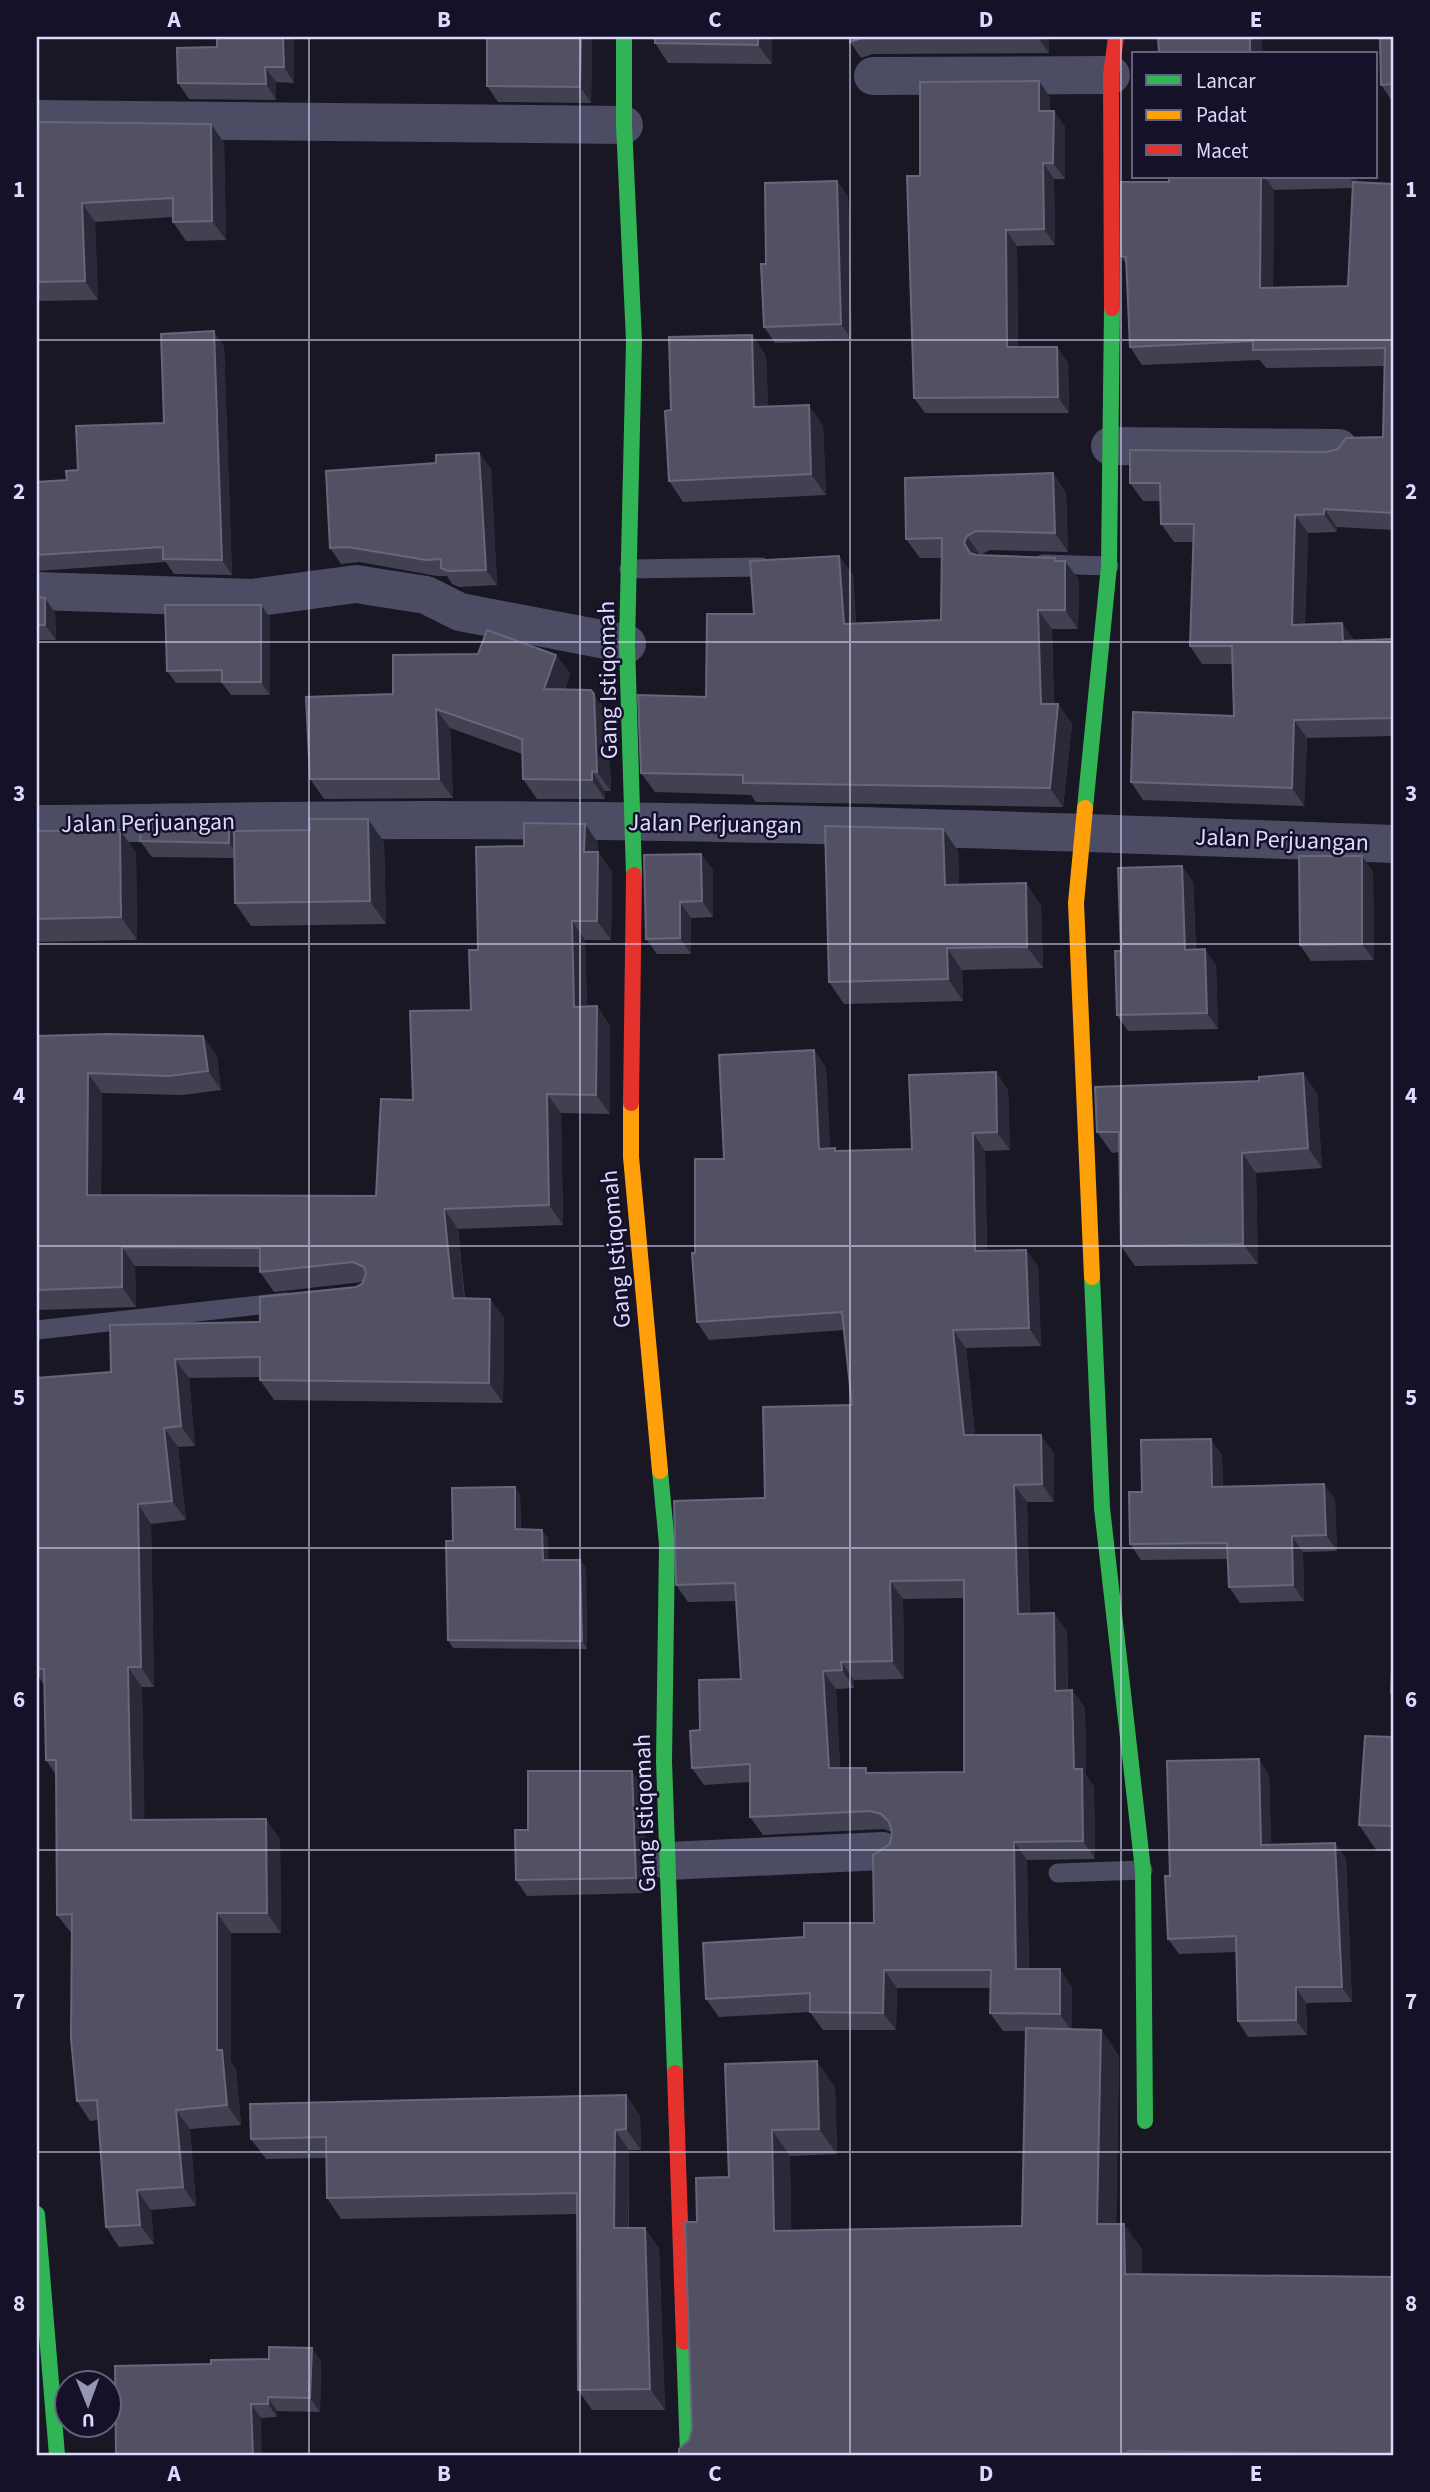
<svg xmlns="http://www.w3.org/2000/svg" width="1430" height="2492" font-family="'Source Sans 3',sans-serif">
	<rect width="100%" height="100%" fill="#181723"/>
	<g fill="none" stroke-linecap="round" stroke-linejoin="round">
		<g stroke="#4c4c64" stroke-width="19">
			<path d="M1043 564 1109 566"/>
			<path d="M629 569 761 567"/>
			<path d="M37 1330 286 1302"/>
			<path d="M1058 1873 1143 1870"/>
		</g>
		<g stroke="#4c4c64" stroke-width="38">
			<path d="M873 76 1111 75"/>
			<path d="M37 119 624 125"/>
			<path d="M1110 446 1339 448"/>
			<path d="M37 591 252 598 356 584 426 595 460 612 627 644"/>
			<path d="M37 824C166 823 296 820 425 820 748 820 1071 832 1393 844"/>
			<path d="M668 1861 883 1851"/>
		</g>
		<g stroke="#30b455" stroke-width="16">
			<path d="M624 37V125L634 341 627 644 634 875"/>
			<path d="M1085 808 1109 566 1112 308"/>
			<path d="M1092 1277 1102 1508 1143 1870 1145 2121"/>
			<path d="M660 1471 667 1544 664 1761 675 2073"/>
			<path d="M37 2214 57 2455"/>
			<path d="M684 2342 688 2455"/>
		</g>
		<g stroke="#ff9f0a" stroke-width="16">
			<path d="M1085 808 1076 903 1092 1277"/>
			<path d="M631 1103V1157L660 1471"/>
		</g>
		<g stroke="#e5322d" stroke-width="16">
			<path d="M1112 308 1111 75 1116 37"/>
			<path d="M631 1103 634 875"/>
			<path d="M675 2073 684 2342"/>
		</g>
	</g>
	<g fill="#424152" fill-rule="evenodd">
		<path d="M294 37V83L276 82V100L189 99 178 83 217 47Z"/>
		<path d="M592 37 591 103 498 102 487 86Z"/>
		<path d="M772 37V64L668 63 655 43Z"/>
		<path d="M850 37H1049V53L873 54 861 58 850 42Z"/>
		<path d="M1393 37V102L1381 85Z"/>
		<path d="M1050 97V111L1065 127V179H1054L1055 245 1017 246 1018 347H1057L1068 363 1069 413H925L914 398 920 176Z"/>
		<path d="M37 122 211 124 224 143 226 240 186 241 173 222V217L95 222 98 300 37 301Z"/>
		<path d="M1169 177H1357V182L1393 184V530L1337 527V532L1308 533 1305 624 1354 640 1393 639V736L1307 738 1304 806 1143 800 1131 782 1234 716 1232 664H1202L1190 646 1193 542H1174L1161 524V501H1143L1130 483 1326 452 1383 437 1385 366 1266 368 1260 360 1142 365 1130 347 1126 264 1121 256 1169 182ZM1353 188 1348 286 1273 287 1274 190Z"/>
		<path d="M837 181 848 197 852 340 775 343 764 327 766 264Z"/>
		<path d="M752 335 766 356 768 406 823 425 826 495 683 502 669 481 671 410Z"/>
		<path d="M224 346 232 575 174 574 166 562 37 571V482L67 480 78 470 164 423Z"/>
		<path d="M479 453 491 469 497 585 459 587 452 584 447 576H437L359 562 341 564 330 548 436 463Z"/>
		<path d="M1053 473 1066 493 1068 552 990 550 980 555 1065 561 1079 580 1078 629H1052L1054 704H1058L1072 724 1063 807 756 802 751 795 655 792 641 773 706 697 754 614 839 556 853 575 856 623 941 620 942 558H920L906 539Z"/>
		<path d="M37 597 55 613 56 640H37Z"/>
		<path d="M261 605 270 618V695H231L222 683H176L167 671Z"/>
		<path d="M556 655 570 674 565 690 608 713 611 791H605V799H537L523 779 522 754 450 728 453 798 324 799 310 779 393 694Z"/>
		<path d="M585 824 598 843V852L612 872 611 940H585L587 1007 597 1006 610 1026V1114L561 1113 563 1225 458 1229 465 1298 490 1299 504 1318 503 1403 274 1400 260 1380V1377L189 1378 195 1446 178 1447 186 1520 151 1524 154 1687H142L144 1820 280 1839 281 1933H231V2063L236 2069 241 2125 190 2129 196 2206 151 2210 154 2244 119 2247 106 2227 98 2120 90 2121 77 2101 72 1934 57 1915 56 1775 46 1760 44 1685 37 1674V1378L111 1372 260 1322 356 1287 362 1284 363 1282 274 1292 260 1272V1267L135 1266 136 1307 37 1310V1036L217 1056 221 1090 183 1095 102 1093 101 1195 376 1196 413 1100 471 1010 478 950 524 846Z"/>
		<path d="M943 829 958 851 959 884 1041 905 1043 968 962 970 963 1001 844 1004 829 982Z"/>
		<path d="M120 830 136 853 137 940 37 942V831Z"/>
		<path d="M234 834 384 842 386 924 251 926 235 903V858L152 857 140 841Z"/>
		<path d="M701 854 713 870V917L691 918V954H657L646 939Z"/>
		<path d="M1182 866 1193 882 1196 949 1216 965 1218 1029 1128 1031 1117 1015 1121 951Z"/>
		<path d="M1373 871 1374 960 1311 961 1300 945Z"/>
		<path d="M814 1050 826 1068 830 1148H835L837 1151 912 1149 996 1072 1008 1090 1010 1150 985 1151 987 1251 1026 1250 1038 1267 1041 1346 966 1348 975 1435 1054 1453V1502H1027L1030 1613 1067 1631 1068 1691 1072 1690 1085 1708 1086 1775 1094 1787 1095 1859 1027 1860 1029 1969 1072 1987V2029L1101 2030 1119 2056 1116 2224 1142 2249V2274L1393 2455H679L689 2440 692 2429 697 2222 729 2177 725 2064 835 2087 837 2154 790 2156 791 2231 1022 2226 1026 2031H1003L990 2013V1988H897L896 2030H823L810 2012 719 2017 706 1999 804 1937 874 1923 892 1832 883 1829 763 1835 750 1817V1782L704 1785 692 1768 700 1730 741 1679 737 1601 688 1602 676 1585 765 1498 852 1405 844 1330 709 1340 697 1322 695 1253 724 1159ZM964 1598V1772L870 1773 840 1768 836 1689 854 1688V1680L904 1679 903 1599Z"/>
		<path d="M1317 1093 1322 1168 1256 1173 1258 1264 1135 1266 1121 1246 1119 1152 1112 1153 1097 1132Z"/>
		<path d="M1222 1455 1223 1486 1335 1499 1337 1551 1303 1552 1304 1601 1240 1603 1229 1587 1228 1559 1141 1560 1130 1544 1142 1492Z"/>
		<path d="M515 1487 520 1495 521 1530 548 1538V1560H580L586 1568 587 1649 453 1648 448 1640 453 1541Z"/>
		<path d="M1393 1737V1851H1377L1359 1825Z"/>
		<path d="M1269 1774 1271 1844 1335 1843 1346 1859 1352 2002 1306 2003 1307 2035 1248 2037 1238 2021 1236 1952 1179 1954 1168 1939 1170 1876Z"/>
		<path d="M643 1787 647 1893 527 1896 516 1880 528 1830Z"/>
		<path d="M626 2095 640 2116 641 2150H629V2228L659 2248 665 2410H592L578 2390 577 2214 341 2219 327 2198 326 2158 266 2159 251 2139Z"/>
		<path d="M312 2348 321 2362 320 2412 277 2411V2417L261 2418 211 2364 269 2359Z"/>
	</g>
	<g fill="#2a2937">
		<path d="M283 37H294V83L284 67Z"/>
		<path d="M581 37H592L591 103 580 87Z"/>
		<path d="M758 37H772V64L758 45Z"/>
		<path d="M1038 37H1049V53L1038 38Z"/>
		<path d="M1250 37H1262L1263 54H1250Z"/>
		<path d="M265 67 276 82V100L266 84Z"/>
		<path d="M1039 81 1050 97V127L1039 111Z"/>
		<path d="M1054 111 1065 127V179L1053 163Z"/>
		<path d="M211 124 224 143 226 240 212 221Z"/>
		<path d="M1043 163 1054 179 1055 245 1044 229Z"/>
		<path d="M1261 177H1265L1274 190 1273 306 1260 288Z"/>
		<path d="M1349 177H1357V188Z"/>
		<path d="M837 181 848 197 852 340 841 324Z"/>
		<path d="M82 203 95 222 98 300 85 281Z"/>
		<path d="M1006 230 1017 246 1018 363 1007 347Z"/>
		<path d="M214 331 224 346 232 575 222 560Z"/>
		<path d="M752 335 766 356 769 428 754 407Z"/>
		<path d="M1057 347 1068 363 1069 413 1058 397Z"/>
		<path d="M809 405 823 425 826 495 811 474Z"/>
		<path d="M479 453 491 469 497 585 486 570Z"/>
		<path d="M1053 473 1066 493 1068 552 1055 533Z"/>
		<path d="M1324 509 1337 527V532L1324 514Z"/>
		<path d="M1295 515 1308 533 1304 643 1292 625Z"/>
		<path d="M967 536 980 555 978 562 970 553 964 543Z"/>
		<path d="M839 556 853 575 857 643 844 624Z"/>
		<path d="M1055 558 1065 572V561L1079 580 1078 629 1065 610Z"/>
		<path d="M45 598 55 613 56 640 45 625Z"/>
		<path d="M261 605 270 618V695L261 682Z"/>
		<path d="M1038 610 1052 629 1054 724 1041 704Z"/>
		<path d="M1342 623 1355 641H1343Z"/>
		<path d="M556 655 570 674 558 709 544 689Z"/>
		<path d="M594 694 608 713 611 791 597 772Z"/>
		<path d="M1058 704 1072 724 1063 807 1050 788Z"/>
		<path d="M436 709 450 728 453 798 439 779Z"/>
		<path d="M1294 720 1307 738 1304 806 1292 788Z"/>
		<path d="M592 771 605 791V799L592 780Z"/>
		<path d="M368 819 384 842 386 924 370 901Z"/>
		<path d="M585 824 598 843V852L612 872 611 940 597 921 584 852Z"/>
		<path d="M229 828 240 843V858L229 843Z"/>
		<path d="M943 829 958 851 960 906 945 885Z"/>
		<path d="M120 830 136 853 137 940 121 917Z"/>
		<path d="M701 854 713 870V917L702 901Z"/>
		<path d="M1362 856 1373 871 1374 960 1362 944Z"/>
		<path d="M1182 866 1193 882 1196 965 1185 950Z"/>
		<path d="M1026 883 1041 905 1043 968 1027 947Z"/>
		<path d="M680 902 691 918V954L680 938Z"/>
		<path d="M572 921 585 940 588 1026 574 1007Z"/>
		<path d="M947 948 962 970 963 1001 948 979Z"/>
		<path d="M1205 949 1216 965 1218 1029 1207 1013Z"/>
		<path d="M597 1006 610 1026V1114L596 1095Z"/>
		<path d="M203 1036 217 1056 221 1090 208 1071Z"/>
		<path d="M814 1050 826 1068 831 1166 819 1149Z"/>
		<path d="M996 1072 1008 1090 1010 1150 997 1132Z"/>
		<path d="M88 1073 102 1093 101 1215 87 1195Z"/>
		<path d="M1303 1073 1317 1093 1322 1168 1308 1148Z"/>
		<path d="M547 1094 561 1113 563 1225 549 1205Z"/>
		<path d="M973 1133 985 1151 987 1269 975 1251Z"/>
		<path d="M1242 1153 1256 1173 1258 1264 1243 1244Z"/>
		<path d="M444 1209 458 1229 466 1318 453 1298Z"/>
		<path d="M122 1247 135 1266 136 1307 122 1287Z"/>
		<path d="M1026 1250 1038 1267 1041 1346 1029 1328Z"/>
		<path d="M490 1299 504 1318 503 1403 489 1383Z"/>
		<path d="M953 1330 966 1348 977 1453 964 1435Z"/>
		<path d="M175 1359 189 1378 195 1446 181 1426Z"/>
		<path d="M164 1428 178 1447 186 1520 172 1501Z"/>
		<path d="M1041 1435 1054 1453V1502L1042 1484Z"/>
		<path d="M1211 1439 1222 1455 1223 1502 1212 1487Z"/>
		<path d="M1324 1484 1335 1499 1337 1551 1326 1535Z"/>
		<path d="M1014 1485 1027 1502 1030 1631 1018 1614Z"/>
		<path d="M515 1487 520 1495 521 1538 515 1529Z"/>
		<path d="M138 1504 151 1524 154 1687 141 1667Z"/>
		<path d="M542 1530 548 1538 549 1568 543 1560Z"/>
		<path d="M1292 1536 1303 1552 1304 1601 1293 1585Z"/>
		<path d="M580 1560 586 1568 587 1649 582 1641Z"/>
		<path d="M890 1581 903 1599 904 1679 892 1661Z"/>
		<path d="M1054 1613 1067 1631 1068 1709 1055 1691Z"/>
		<path d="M841 1662 854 1680V1688L842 1670Z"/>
		<path d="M128 1667 142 1687 145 1840 131 1820Z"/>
		<path d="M823 1671 836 1689 841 1786 829 1768Z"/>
		<path d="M1072 1690 1085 1708 1086 1775 1094 1787 1095 1859 1083 1841 1074 1769Z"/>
		<path d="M1259 1759 1269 1774 1272 1860 1261 1845Z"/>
		<path d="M632 1771 643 1787 647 1893 636 1878Z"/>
		<path d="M266 1819 280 1839 281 1933 267 1913Z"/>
		<path d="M1014 1842 1027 1860 1029 1987 1016 1969Z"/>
		<path d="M1335 1843 1346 1859 1352 2002 1342 1987Z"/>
		<path d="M217 1913 231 1933V2063L236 2069 241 2125 227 2105 217 2050Z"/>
		<path d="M1060 1969 1072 1987V2032L1060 2014Z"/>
		<path d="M884 1970 897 1988 896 2030 883 2013Z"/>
		<path d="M1296 1987 1306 2003 1307 2035 1296 2020Z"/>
		<path d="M1101 2030 1119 2056 1115 2250 1097 2224Z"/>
		<path d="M817 2061 835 2087 837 2154 819 2129Z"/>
		<path d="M626 2095 640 2116 641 2150 626 2129Z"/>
		<path d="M176 2110 190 2129 196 2206 183 2187Z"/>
		<path d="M615 2130 629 2150 628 2249 614 2228Z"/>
		<path d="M772 2130 790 2156 792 2257 774 2231Z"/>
		<path d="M137 2190 151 2210 154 2244 140 2225Z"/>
		<path d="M1124 2224 1142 2249 1143 2300 1125 2274Z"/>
		<path d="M645 2228 659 2248 665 2410 650 2389Z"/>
		<path d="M312 2348 321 2362 320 2412 310 2398Z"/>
		<path d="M268 2397 277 2411V2417L268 2404Z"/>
		<path d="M251 2404 261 2418 262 2455H253Z"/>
	</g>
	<g fill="#525164" stroke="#68667c" stroke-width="2" fill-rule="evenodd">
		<path d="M217 37H283L284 67H265L266 84 178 83 177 48 217 47Z"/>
		<path d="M487 37H581L580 87 487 86Z"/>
		<path d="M655 37H758V45L655 43Z"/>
		<path d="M850 37H1038V38H862L850 42Z"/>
		<path d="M1158 37H1250V54H1159Z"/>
		<path d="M1380 37H1393V84L1381 85Z"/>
		<path d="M1039 81V111H1054L1053 163H1043L1044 229 1006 230 1007 347H1057L1058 397 914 398 907 176H920V82Z"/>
		<path d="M37 122 211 124 212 221 173 222V198L82 203 85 281 37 282Z"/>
		<path d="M1169 177H1261L1260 288 1348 286 1353 182 1393 184V513L1324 509V514L1295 515 1292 625 1342 623 1343 641 1393 639V718L1294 720 1292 788 1131 782 1133 712 1234 716 1232 646H1190L1194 524H1161L1160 483H1130V450L1326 452 1338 449 1346 438 1383 437 1385 348 1253 350V341L1130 347 1126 257 1121 256V182H1169Z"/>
		<path d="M837 181 841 324 764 327 761 264H766L765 183Z"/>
		<path d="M214 331 222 560 163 559V547L37 555V482L67 480 66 471 78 470 76 426 164 423 161 334Z"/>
		<path d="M752 335 754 407 809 405 811 474 669 481 665 411 671 410 669 337Z"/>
		<path d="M479 453 486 570 448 571 441 568V559L426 560 348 547 330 548 326 471 436 463V455Z"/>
		<path d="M1053 473 1055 533 976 531 967 536 964 543 970 553 976 555 1055 558V561H1065V610H1038L1041 704H1058L1050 788 743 783V775L641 773 638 695 706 697 707 614H754L750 561 839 556 844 624 941 620 942 538 906 539 905 478Z"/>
		<path d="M37 597 45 598V625H37Z"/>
		<path d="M165 605H261V682H222V670L167 671Z"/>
		<path d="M487 630 556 655 544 689 591 690 594 694 597 772 592 771V780L523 779 522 739 436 709 439 779H310L306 697 393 694V655L478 654Z"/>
		<path d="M309 819H368L370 901 235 903 234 831 310 830Z"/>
		<path d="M524 823 585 824 584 852H598L597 921H572L574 1007 597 1006 596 1095 547 1094 549 1205 444 1209 453 1298 490 1299 489 1383 260 1380V1357L175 1359 181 1426 164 1428 172 1501 138 1504 141 1667H128L131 1820 266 1819 267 1913H217V2050H222L227 2105 176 2110 183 2187 137 2190 140 2225 106 2227 97 2100 77 2101 71 2039 72 1914 57 1915 56 1760H46L44 1669H37V1378L111 1372 110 1325 260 1322V1297L356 1287 362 1284 366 1274 364 1267 353 1262 260 1272V1248L122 1247V1287L37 1290V1036L108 1034 203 1036 208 1071 169 1076 88 1073 87 1195 376 1196 381 1099 413 1100 410 1011 471 1010 469 950H478L476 847 524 846Z"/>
		<path d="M825 826 943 829 945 885 1026 883 1027 947 947 948 948 979 829 982Z"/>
		<path d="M229 828V843L140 841 141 829Z"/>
		<path d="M120 830 121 917 37 919V831Z"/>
		<path d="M701 854 702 901 680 902V938L646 939 644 855Z"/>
		<path d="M1299 856H1362V944L1300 945Z"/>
		<path d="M1182 866 1185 950 1205 949 1207 1013 1117 1015 1115 951H1121L1118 868Z"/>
		<path d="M814 1050 819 1149 835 1148V1151L912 1149 909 1075 996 1072 997 1132 973 1133 975 1251 1026 1250 1029 1328 953 1330 964 1435H1041L1042 1484 1014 1485 1018 1614 1054 1613 1055 1691 1072 1690 1074 1769H1082L1083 1841 1014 1842 1016 1969H1060V2014L990 2013 991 1970H884L883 2013 810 2012V1993L706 1999 703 1943 804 1937V1923H874L873 1855 890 1844 892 1832 889 1822 881 1814 870 1811 750 1817V1764L692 1768 690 1731 700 1730 699 1680 741 1679 735 1583 676 1585 674 1501 765 1498 763 1407 852 1405 842 1312 697 1322 692 1253H695V1159H724L719 1055ZM964 1580V1772L866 1773V1768H829L823 1671 842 1670 841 1662 892 1661 890 1581Z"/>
		<path d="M1303 1073 1308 1148 1242 1153 1243 1244 1121 1246 1119 1132H1097L1095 1087 1259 1081V1077Z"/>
		<path d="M1211 1439 1212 1487 1324 1484 1326 1535 1292 1536 1293 1585 1229 1587 1227 1543 1130 1544 1129 1492H1142L1141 1440Z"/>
		<path d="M515 1487V1529L542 1530 543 1560H580L582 1641 448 1640 446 1541H453L452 1488Z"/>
		<path d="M1393 1644V1694L1391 1693Z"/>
		<path d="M1365 1736 1393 1737V1826L1359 1825Z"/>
		<path d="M1259 1759 1261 1845 1335 1843 1342 1987H1296V2020L1238 2021 1236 1936 1168 1939 1165 1876H1170L1167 1761Z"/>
		<path d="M528 1771H632L636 1878 516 1880 515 1830H528Z"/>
		<path d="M1026 2028 1101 2030 1097 2224H1124L1125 2274 1393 2277V2455H1363V2454L1128 2451V2455H679V2449L689 2440 692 2429 685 2222H697L696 2178 729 2177 725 2064 817 2061 819 2129 772 2130 774 2231 1022 2226Z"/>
		<path d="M626 2095V2129L615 2130 614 2228H645L650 2389 578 2390 577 2193 327 2198 326 2137 251 2139 250 2104Z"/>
		<path d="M269 2347 312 2348 310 2398 268 2397V2404H251L253 2455H116L115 2366 211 2364V2360L269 2359Z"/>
	</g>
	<path fill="none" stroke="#dcdafe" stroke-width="2" stroke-opacity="0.55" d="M309 37V2455M580 37V2455M850 37V2455M1121 37V2455M37 340H1393M37 642H1393M37 944H1393M37 1246H1393M37 1548H1393M37 1850H1393M37 2152H1393"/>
	<g text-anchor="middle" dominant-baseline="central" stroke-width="5" stroke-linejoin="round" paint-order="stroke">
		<g font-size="24" fill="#dcdafe" stroke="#141129">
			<text transform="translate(608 680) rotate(-91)">Gang Istiqomah</text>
			<text transform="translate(148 823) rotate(-1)">Jalan Perjuangan</text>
			<text transform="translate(715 824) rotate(1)">Jalan Perjuangan</text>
			<text transform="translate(1282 840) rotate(2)">Jalan Perjuangan</text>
			<text transform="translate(616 1249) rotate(-95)">Gang Istiqomah</text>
			<text transform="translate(645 1813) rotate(-92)">Gang Istiqomah</text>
		</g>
	</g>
	<rect width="1430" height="2492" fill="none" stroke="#141129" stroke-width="77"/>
	<rect x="1132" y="52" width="245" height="126" fill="#141129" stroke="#64617e" stroke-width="2"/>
	<rect x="1146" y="75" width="35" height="10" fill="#30b455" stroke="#64617e" stroke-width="2"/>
	<text x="1196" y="88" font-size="21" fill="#dcdafe">Lancar</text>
	<rect x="1146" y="110" width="35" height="10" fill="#ff9f0a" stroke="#64617e" stroke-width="2"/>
	<text x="1196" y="122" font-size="21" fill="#dcdafe">Padat</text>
	<rect x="1146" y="145" width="35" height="10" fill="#e5322d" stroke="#64617e" stroke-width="2"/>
	<text x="1196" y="158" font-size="21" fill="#dcdafe">Macet</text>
	<g transform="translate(88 2404) rotate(179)"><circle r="33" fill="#141129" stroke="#64617e" stroke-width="2"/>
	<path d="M0-5L12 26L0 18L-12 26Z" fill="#9796b1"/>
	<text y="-10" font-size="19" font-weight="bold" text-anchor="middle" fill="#dcdafe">U</text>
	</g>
	<rect x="38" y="38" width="1354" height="2416" fill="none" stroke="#dcdafe" stroke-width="2.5"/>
	<g font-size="23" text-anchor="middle" font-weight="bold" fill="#dcdafe">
		<text x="174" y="27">A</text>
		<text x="444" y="27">B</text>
		<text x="715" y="27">C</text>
		<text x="986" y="27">D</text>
		<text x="1256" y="27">E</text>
		<text x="19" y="197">1</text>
		<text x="1411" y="197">1</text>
		<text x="19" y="499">2</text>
		<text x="1411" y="499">2</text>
		<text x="19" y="801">3</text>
		<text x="1411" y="801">3</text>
		<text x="19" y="1103">4</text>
		<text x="1411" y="1103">4</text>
		<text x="19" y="1405">5</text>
		<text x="1411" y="1405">5</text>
		<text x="19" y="1707">6</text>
		<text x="1411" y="1707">6</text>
		<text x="19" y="2009">7</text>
		<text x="1411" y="2009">7</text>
		<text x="19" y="2311">8</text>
		<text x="1411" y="2311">8</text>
		<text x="174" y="2481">A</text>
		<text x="444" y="2481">B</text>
		<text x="715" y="2481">C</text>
		<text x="986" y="2481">D</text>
		<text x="1256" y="2481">E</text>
	</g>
</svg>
